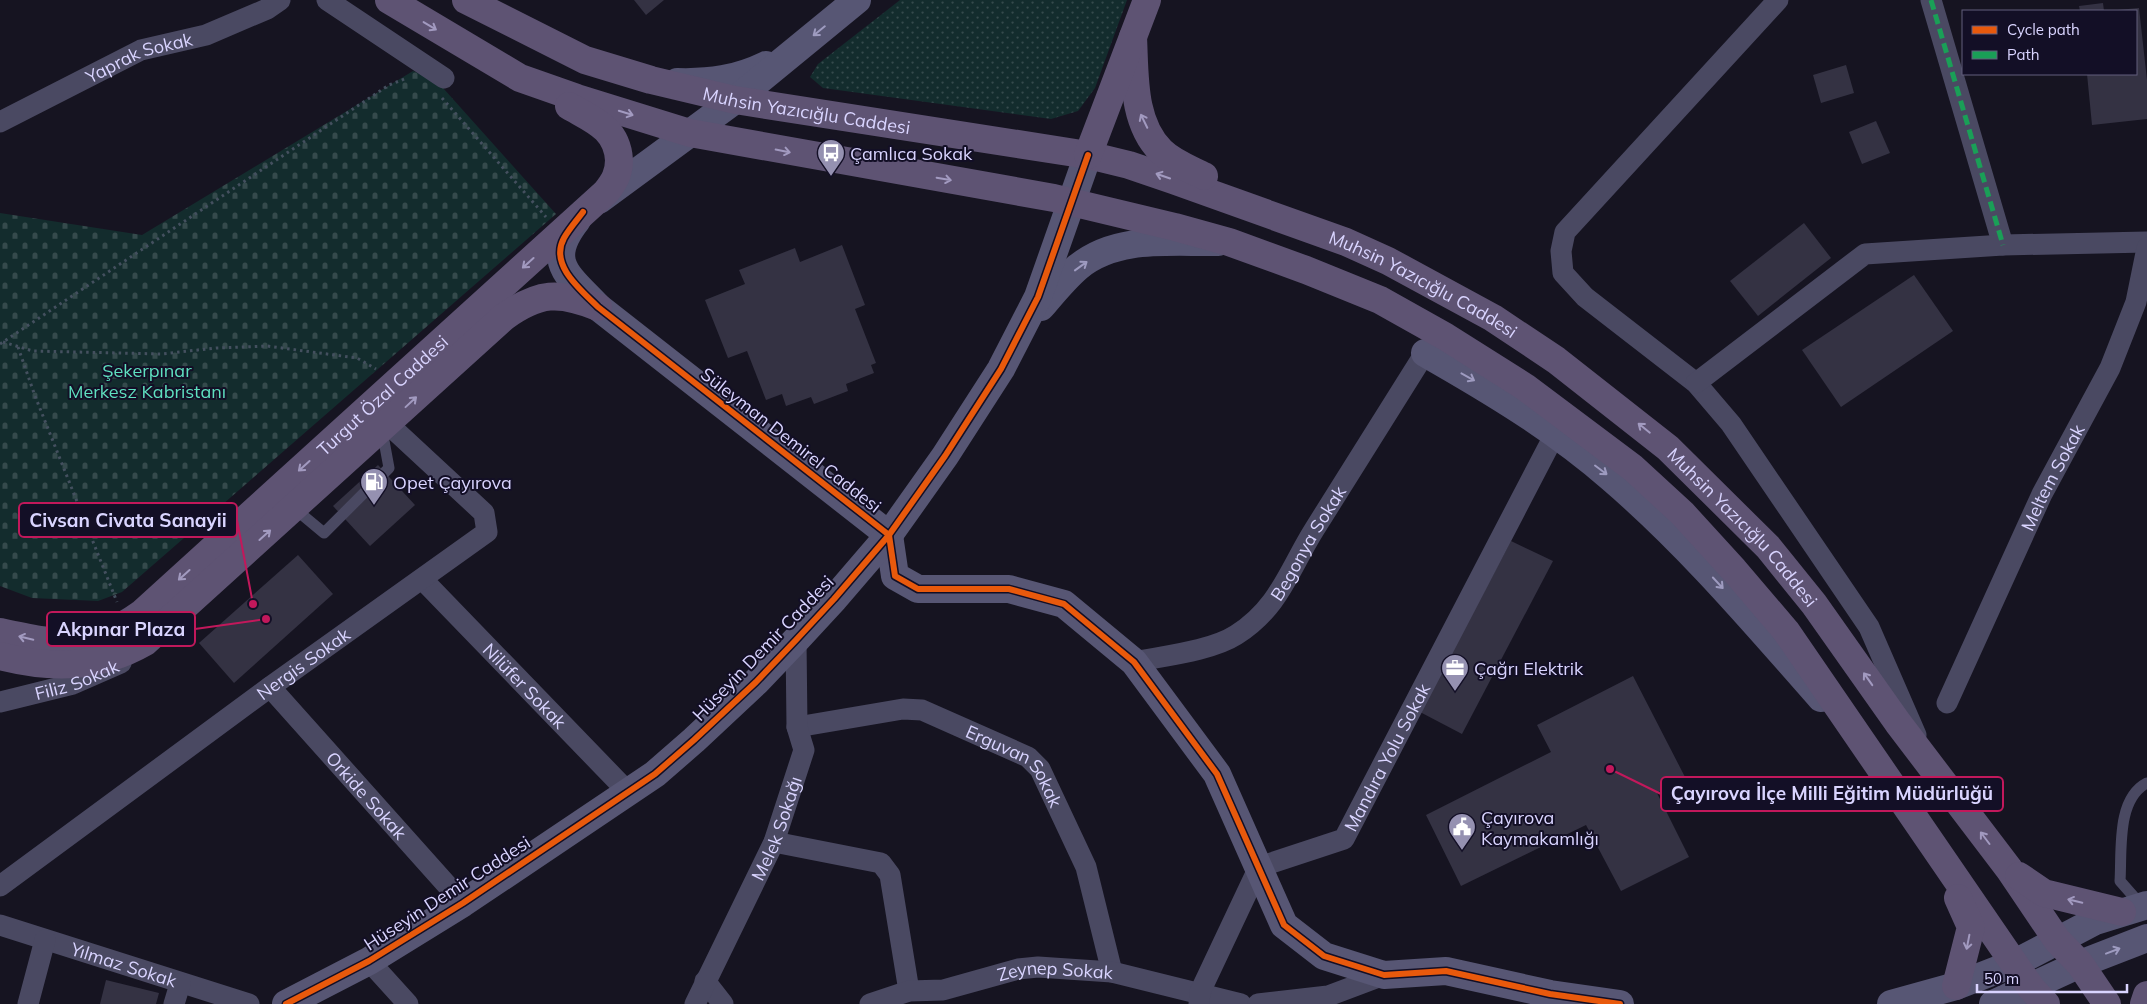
<svg xmlns="http://www.w3.org/2000/svg" width="2147" height="1004" font-family="Mulish,sans-serif">
	<defs>
		<pattern id="grass-dots" width="8" height="8" patternUnits="userSpaceOnUse" patternTransform="scale(1.25)"><rect width="8" height="8" fill="#132c2d"/><path d="M2 2h.1M6 6h.1" fill="none" stroke="#354a4c" stroke-width="1.8" stroke-linecap="round"/></pattern>
		<pattern id="cemetery-stones" width="16" height="16" patternUnits="userSpaceOnUse" patternTransform="scale(1.25)"><rect width="16" height="16" fill="#132c2d"/><path d="M2 7V4a2 2 0 0 1 4 0v3zM10 15v-3a2 2 0 0 1 4 0v3z" fill="#354a4c"/></pattern>
	</defs>
	<rect width="100%" height="100%" fill="#161421"/>
	<path fill="url(#grass-dots)" d="M900 0H1127L1095 88 1078 111 1051 119 823 88 810 77 818 64Z"/>
	<path fill="url(#cemetery-stones)" d="M413 71 435 79 556 214 122 592 98 601 32 598 0 586V213L142 235Z"/>
	<g fill="#343243">
		<path d="M634 0H664L646 15Z"/>
		<path d="M2103 3 2104 11H2080L2079 6Z"/>
		<path d="M2139 8 2147 80V119L2092 125 2087 74H2136V11L2117 10Z"/>
		<path d="M1846 65 1854 93 1821 103 1813 75Z"/>
		<path d="M1876 121 1890 153 1862 164 1849 132Z"/>
		<path d="M1804 223 1831 258 1758 316 1730 281Z"/>
		<path d="M842 245 865 305 855 309 876 363 871 365 874 373 846 384 848 391 814 404 811 397 786 406 782 394 766 400 747 351 728 358 705 300 745 284 739 270 795 248 800 262Z"/>
		<path d="M1914 275 1953 331 1841 407 1802 350Z"/>
		<path d="M378 465 415 505 370 546 333 506Z"/>
		<path d="M1511 541 1553 561 1462 734 1420 712Z"/>
		<path d="M298 555 333 594 234 683 199 643Z"/>
		<path d="M1633 676 1685 777 1657 793 1689 857 1621 891 1586 825 1461 886 1426 815 1551 752 1537 725Z"/>
		<path d="M106 980 159 993 156 1004H100Z"/>
	</g>
	<g fill="none" stroke-linecap="round" stroke-linejoin="round">
		<g stroke="#44505f" stroke-width="3" stroke-dasharray="2.5 4" stroke-linecap="butt">
			<path d="M442 98 546 217"/>
			<path d="M3 342 33 351 161 354 216 348 267 346 357 358 376 369"/>
			<path d="M0 344 389 85 407 78"/>
			<path d="M18 347 35 396 117 602"/>
		</g>
		<g stroke="#4a4962" stroke-width="11">
			<path d="M294 508 324 533 389 468 382 430"/>
			<path d="M2142 906 2120 881C2122 851 2116 799 2147 783"/>
		</g>
		<g stroke="#4a4962" stroke-width="21">
			<path d="M327 0 444 78"/>
			<path d="M1778 0 1565 232 1561 251 1563 273 1585 297 1696 383 1731 424 1869 627 1916 735"/>
			<path d="M1931 0 2003 245"/>
			<path id="s1" d="M0 122 141 50 206 35 267 9 280 0"/>
			<path d="M1696 383 1865 254 2003 245 2147 242"/>
			<path id="s2" d="M422 579 627 791"/>
			<path id="s3" d="M1134 662C1163 656 1211 651 1236 635 1279 608 1289 570 1314 530 1351 471 1388 412 1425 353"/>
			<path id="s4" d="M270 687 463 903"/>
			<path id="s5" d="M0 702 73 684 121 663"/>
			<path id="s6" d="M1947 703 2042 494 2110 368 2136 302 2147 248"/>
			<path id="s7" d="M797 727 903 709 922 710 1028 757 1040 769 1086 867 1112 972"/>
			<path d="M774 842 881 863 890 875 909 991"/>
			<path id="s8" d="M0 886 270 687 487 532 484 513 388 424"/>
			<path id="s9" d="M0 925 249 1004"/>
			<path d="M369 961 408 1004"/>
			<path d="M705 981 723 1004"/>
			<path d="M28 1004 45 940"/>
			<path d="M174 1004 180 984"/>
			<path id="s10" d="M695 1004 774 842 804 750 797 727 796 640"/>
			<path id="s11" d="M870 1004 909 991 943 990 1018 969 1038 967 1112 972 1241 1004"/>
			<path id="s12" d="M1199 1004 1200 992 1259 867 1344 839 1555 434"/>
			<path d="M1258 1004 1328 996 1384 975"/>
		</g>
		<g stroke="#575674" stroke-width="28">
			<path d="M677 82C710 83 737 79 766 65"/>
			<path d="M599 200 735 100 857 0"/>
			<path d="M577 220C544 262 568 275 598 307L889 535 895 576 918 589H1009L1064 604 1134 662 1217 774 1284 925 1324 956 1384 975 1446 971 1550 994 1620 1004"/>
			<path d="M1041 307C1053 293 1064 279 1078 267 1117 235 1171 243 1218 242"/>
			<path d="M1425 353C1490 390 1555 429 1611 478 1688 544 1754 622 1821 698"/>
			<path d="M286 1004 369 961 463 903 655 774 694 740 756 682 796 640 834 599 889 535 945 456 1001 369 1038 297 1088 155"/>
			<path d="M1891 1004 1956 986 2015 963 2095 921 2147 905"/>
			<path d="M1993 1004 2080 964 2147 938"/>
		</g>
		<g stroke="#5e5373" stroke-width="28">
			<path d="M389 0 520 78 577 98 690 133 1054 198 1175 227 1229 242 1306 270 1380 300 1446 337 1525 387 1633 468 1682 513 1734 570 1786 631 2031 988 2046 1004"/>
			<path id="s13" d="M466 0 585 60 651 80 735 100 1088 155 1129 165 1173 180 1346 242 1388 261 1493 318 1556 360 1668 448 1768 547 1814 604 1898 723 2009 869 2057 940 2080 964 2107 1004"/>
			<path d="M1133 37C1135 75 1132 122 1161 151 1173 163 1190 169 1204 176"/>
			<path d="M1088 155 1147 0"/>
			<path id="s14" d="M0 632C59 645 89 651 141 614L606 192C614 182 619 174 619 160 617 128 593 120 569 106"/>
			<path d="M0 656C51 669 98 669 145 642L504 317C539 292 559 291 598 307"/>
			<path d="M2019 876 2044 893 2122 912"/>
			<path d="M1956 986 1971 927 1958 898"/>
			<path d="M2144 1004 2147 995"/>
		</g>
		<path stroke="#1a9f57" stroke-width="5" stroke-dasharray="10 5" stroke-linecap="butt" d="M1931 0 2003 245"/>
		<defs>
			<g id="cycleway">
				<path d="M583 212C577 220 569 229 564 238 549 265 581 290 598 307L889 535 895 576 918 589H1009L1064 604 1134 662 1217 774 1284 925 1324 956 1384 975 1446 971 1550 994 1620 1004"/>
				<path d="M286 1004 369 961 463 903 655 774 694 740 756 682 796 640 834 599 889 535 945 456 1001 369 1038 297 1088 155"/>
			</g>
		</defs>
		<use href="#cycleway" stroke="#130f26" stroke-width="9"/>
		<use href="#cycleway" stroke="#e8590c" stroke-width="6"/>
	</g>
	<defs><path id="oneway-shaft" d="M-6 0H5M1.5-3L5.5 0L1.5 3" fill="none" stroke-width="1.6" stroke-linecap="round" stroke-linejoin="round" transform="scale(1.25)"/></defs>
	<g stroke="#a29ac0">
		<use href="#oneway-shaft" transform="translate(430 26) rotate(31)"/>
		<use href="#oneway-shaft" transform="translate(626 113) rotate(17)"/>
		<use href="#oneway-shaft" transform="translate(1144 121) rotate(-116)"/>
		<use href="#oneway-shaft" transform="translate(783 151) rotate(11)"/>
		<use href="#oneway-shaft" transform="translate(1163 176) rotate(-161)"/>
		<use href="#oneway-shaft" transform="translate(944 179) rotate(10)"/>
		<use href="#oneway-shaft" transform="translate(528 263) rotate(138)"/>
		<use href="#oneway-shaft" transform="translate(411 402) rotate(-43)"/>
		<use href="#oneway-shaft" transform="translate(1644 428) rotate(-141)"/>
		<use href="#oneway-shaft" transform="translate(304 466) rotate(138)"/>
		<use href="#oneway-shaft" transform="translate(265 535) rotate(-42)"/>
		<use href="#oneway-shaft" transform="translate(184 575) rotate(138)"/>
		<use href="#oneway-shaft" transform="translate(26 638) rotate(-167)"/>
		<use href="#oneway-shaft" transform="translate(1868 679) rotate(-125)"/>
		<use href="#oneway-shaft" transform="translate(1985 838) rotate(-127)"/>
		<use href="#oneway-shaft" transform="translate(2075 901) rotate(-167)"/>
		<use href="#oneway-shaft" transform="translate(1968 942) rotate(101)"/>
	</g>
	<g stroke="#9e9bc0">
		<use href="#oneway-shaft" transform="translate(819 31) rotate(141)"/>
		<use href="#oneway-shaft" transform="translate(1081 266) rotate(-36)"/>
		<use href="#oneway-shaft" transform="translate(1468 377) rotate(29)"/>
		<use href="#oneway-shaft" transform="translate(1601 470) rotate(37)"/>
		<use href="#oneway-shaft" transform="translate(1718 583) rotate(47)"/>
		<use href="#oneway-shaft" transform="translate(2113 951) rotate(-21)"/>
	</g>
	<defs>
		<symbol id="bus-pin" viewBox="-11 -11 22 30"><path d="M0 17L-7.5 6A9.5 9.5 0 1 1 7.5 6Z" fill="#9591b1" stroke="#130f26"/><path d="M-5-6H5V4H4V6H2V4H-2V6H-4V4H-5ZM-3.5-4V0h7V-4ZM-3.5 1.2v1.5H-2V1.2ZM2 1.2v1.5H3.5V1.2Z" fill="#fff"/></symbol>
		<symbol id="fuel-pin" viewBox="-11 -11 22 30"><path d="M0 17L-7.5 6A9.5 9.5 0 1 1 7.5 6Z" fill="#9591b1" stroke="#130f26"/><path d="M-5.5-6h7V0h2V4h1.3V-2.5L3-4.5l.8-.8L6-3V5H2.5V1h-1V6h-7ZM-4.2-4.7v3.2H.2V-4.7Z" fill="#fff"/></symbol>
		<symbol id="office-pin" viewBox="-11 -11 22 30"><path d="M0 17L-7.5 6A9.5 9.5 0 1 1 7.5 6Z" fill="#9591b1" stroke="#130f26"/><path d="M-6-3h4V-5.5h4V-3h4V5H-6ZM-1-4.5V-3h2v-1.5ZM-6 0V1H6V0Z" fill="#fff"/></symbol>
		<symbol id="civic-pin" viewBox="-11 -11 22 30"><path d="M0 17L-7.5 6A9.5 9.5 0 1 1 7.5 6Z" fill="#9591b1" stroke="#130f26"/><path d="M-.6-6.5H3V-4.5H.6V-3L4-1V1h2V6H-6V1h2V-1L-.6-3ZM-1.2 2.5V6h2.4V2.5Z" fill="#fff"/></symbol>
	</defs>
	<g fill-rule="evenodd">
		<use href="#bus-pin" x="815" y="137" width="32" height="43"/>
		<use href="#fuel-pin" x="358" y="466" width="32" height="43"/>
		<use href="#office-pin" x="1439" y="652" width="32" height="43"/>
		<use href="#civic-pin" x="1446" y="811" width="32" height="43"/>
	</g>
	<g text-anchor="middle" dominant-baseline="central" stroke-width="4" stroke-linejoin="round" paint-order="stroke">
		<g font-size="18" fill="#d9d4ff" stroke="#130f26">
			<text stroke="none"><textPath href="#s1" startOffset="154">Yaprak Sokak</textPath></text>
			<text stroke="none"><textPath href="#s13" startOffset="361">Muhsin Yazıcığlu Caddesi</textPath></text>
			<text stroke="none"><textPath href="#s13" startOffset="1006">Muhsin Yazıcığlu Caddesi</textPath></text>
			<text stroke="none"><textPath href="#s14" startOffset="474">Turgut Özal Caddesi</textPath></text>
			<text transform="translate(791 440) rotate(38)">Süleyman Demirel Caddesi</text>
			<text stroke="none"><textPath href="#s6" startOffset="249">Meltem Sokak</textPath></text>
			<text stroke="none"><textPath href="#s13" startOffset="1411">Muhsin Yazıcığlu Caddesi</textPath></text>
			<text stroke="none"><textPath href="#s3" startOffset="224">Begonya Sokak</textPath></text>
			<text transform="translate(763 648) rotate(-46)">Hüseyin Demir Caddesi</text>
			<text stroke="none"><textPath href="#s8" startOffset="376">Nergis Sokak</textPath></text>
			<text stroke="none"><textPath href="#s5" startOffset="80">Filiz Sokak</textPath></text>
			<text stroke="none"><textPath href="#s2" startOffset="148">Nilüfer Sokak</textPath></text>
			<text stroke="none"><textPath href="#s12" startOffset="332">Mandıra Yolu Sokak</textPath></text>
			<text stroke="none"><textPath href="#s7" startOffset="238">Erguvan Sokak</textPath></text>
			<text stroke="none"><textPath href="#s4" startOffset="145">Orkide Sokak</textPath></text>
			<text stroke="none"><textPath href="#s10" startOffset="194">Melek Sokağı</textPath></text>
			<text transform="translate(447 893) rotate(-33)">Hüseyin Demir Caddesi</text>
			<text stroke="none"><textPath href="#s9" startOffset="130">Yılmaz Sokak</textPath></text>
			<text stroke="none"><textPath href="#s11" startOffset="190">Zeynep Sokak</textPath></text>
		</g>
		<g font-size="18" fill="#d9d4ff" stroke="#130f26" text-anchor="start">
			<text x="850" y="153">Çamlıca Sokak</text>
			<text x="393" y="482">Opet Çayırova</text>
			<text x="1474" y="668">Çağrı Elektrik</text>
			<text x="1481" y="817">Çayırova<tspan x="1481" dy="21">Kaymakamlığı</tspan></text>
		</g>
		<g font-size="18" fill="#5fe0c0" stroke="#130f26">
			<text x="147" y="370">Şekerpınar<tspan x="147" dy="21">Merkesz Kabristanı</tspan></text>
		</g>
	</g>
	<path fill="none" stroke="#c2185b" stroke-width="2" d="M253 604L237 520M266 619L195 629M1610 769L1661 794"/>
	<g fill="#c2185b" stroke="#130f26" stroke-width="2">
		<circle cx="253" cy="604" r="5"/>
		<circle cx="266" cy="619" r="5"/>
		<circle cx="1610" cy="769" r="5"/>
	</g>
	<g fill="#130f26" stroke="#c2185b" stroke-width="2">
		<rect x="19" y="503" width="218" height="34" rx="5"/>
		<rect x="47" y="612" width="148" height="34" rx="5"/>
		<rect x="1661" y="777" width="342" height="34" rx="5"/>
	</g>
	<g font-size="19" text-anchor="middle" font-weight="bold" fill="#d9d4ff">
		<text x="128" y="527">Civsan Civata Sanayii</text>
		<text x="121" y="636">Akpınar Plaza</text>
		<text x="1832" y="800">Çayırova İlçe Milli Eğitim Müdürlüğü</text>
	</g>
	<rect x="1962" y="10" width="175" height="65" fill="#130f26" stroke="#625e7d"/>
	<rect x="1972" y="26" width="25" height="8" fill="#e8590c" stroke="#625e7d"/>
	<text x="2007" y="35" font-size="15" fill="#d9d4ff">Cycle path</text>
	<rect x="1972" y="51" width="25" height="8" fill="#1a9f57" stroke="#625e7d"/>
	<text x="2007" y="60" font-size="15" fill="#d9d4ff">Path</text>
	<path d="M1977 984v8h150v-8" fill="none" stroke="#d9d4ff" stroke-width="2.5"/>
	<text x="1984" y="984" font-size="15" fill="#d9d4ff" stroke="#130f26" stroke-width="4" paint-order="stroke">50 m</text>
</svg>
